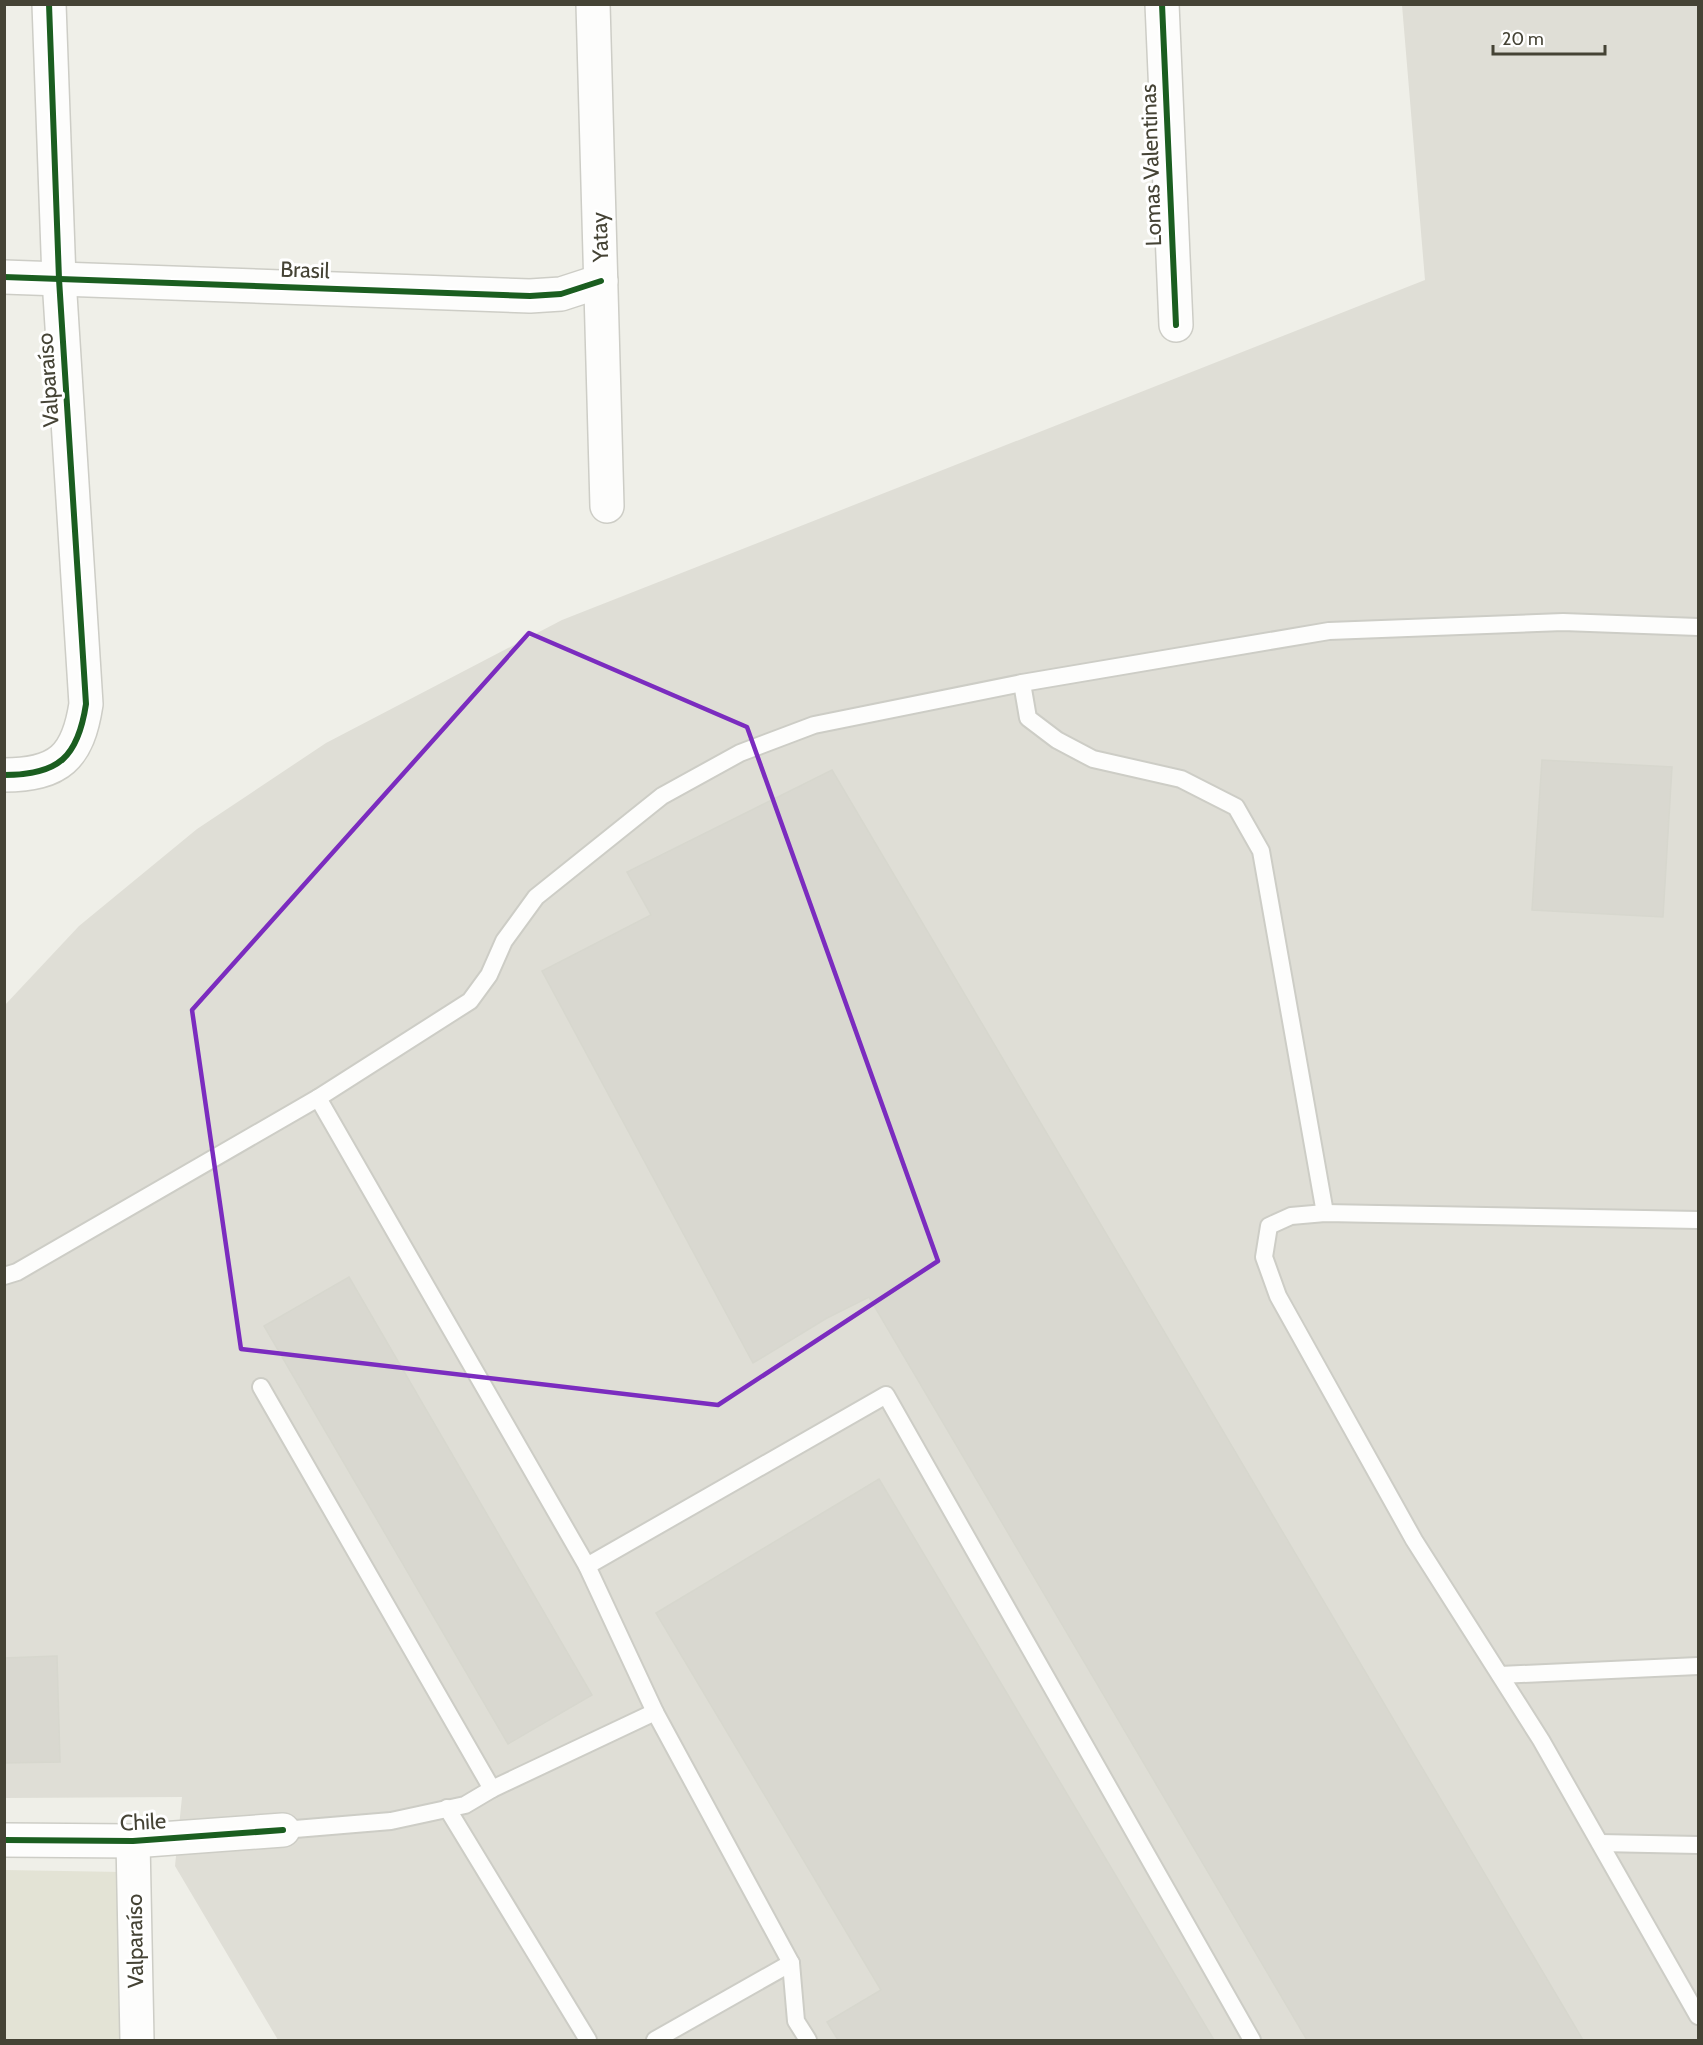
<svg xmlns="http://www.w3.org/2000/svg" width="1703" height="2045" font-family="Cabin,sans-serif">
	<rect width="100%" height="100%" fill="#efefe8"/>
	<path fill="#e3e3d5" d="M5 1870 122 1872V2040H5Z"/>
	<path fill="#dfded6" d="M1402 5H1698V2040H278L175 1866 182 1797 5 1798 4 1006 79 926 197 829 326 743 562 620 1425 280Z"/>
	<g fill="#d9d8d0" stroke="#d7d7ce" stroke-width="1.5">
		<path d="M1542 760 1672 767 1663 917 1532 910Z"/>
		<path d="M832 770 1583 2040H1307L869 1297 827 1318 753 1363 542 971 651 915 627 872Z"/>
		<path d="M349 1277 592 1695 508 1744 264 1326Z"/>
		<path d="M879 1479 1214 2040H838L827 2022 881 1990 656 1613Z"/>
		<path d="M57 1656 60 1762 4 1763V1658Z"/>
	</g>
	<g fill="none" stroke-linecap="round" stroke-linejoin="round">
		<defs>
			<g id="service">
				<path d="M1022 683 1028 718 1057 740 1093 759 1181 779 1236 807 1261 851 1325 1213"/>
				<path d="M318 1098 470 1001 489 975 504 941 536 897 662 796 740 753 814 725 1022 683 1329 631 1563 622 1698 627"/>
				<path d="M1698 1220 1325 1213 1291 1216 1269 1226 1264 1257 1278 1296 1414 1540 1541 1740 1698 2016"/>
				<path d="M4 1276 17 1272 318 1098 587 1566 655 1712"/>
				<path d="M261 1387 492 1789"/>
				<path d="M587 1566 886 1395 1252 2040"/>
				<path d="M1500 1675 1698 1666"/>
				<path d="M447 1808 588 2040"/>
				<path d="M283 1830 391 1821 465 1805 492 1789 655 1712 791 1963 796 2021 808 2040"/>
				<path d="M1600 1843 1698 1845"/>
				<path d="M655 2040 791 1963"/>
			</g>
			<g id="minor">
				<path d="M593 4 607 506"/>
				<path d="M1162 4 1176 325"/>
				<path d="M4 277 530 296 561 294 601 281"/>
				<path d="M4 775C59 775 78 757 86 704L59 279 49 4"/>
				<path d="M4 1840 133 1841 283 1830"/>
				<path d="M133 1841 137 2040"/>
			</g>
		</defs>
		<use href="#service" stroke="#cdcdc6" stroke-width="20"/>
		<use href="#minor" stroke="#cdcdc6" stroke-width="36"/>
		<use href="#service" stroke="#fdfdfc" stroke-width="16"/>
		<use href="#minor" stroke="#fdfdfc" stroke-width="33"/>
		<defs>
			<g id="cycleway">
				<path d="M1162 4 1176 325"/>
				<path d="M4 277 530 296 561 294 601 281"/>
				<path d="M4 775C59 775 78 757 86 704L59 279 49 4"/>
				<path d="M4 1840 133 1841 283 1830"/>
			</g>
		</defs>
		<use href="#cycleway" stroke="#fff" stroke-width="10"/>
		<use href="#cycleway" stroke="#1b5e20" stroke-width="6"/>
	</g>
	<path fill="none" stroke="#7b2cbf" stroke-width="4.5" stroke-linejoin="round" d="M529 633 747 727 938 1261 718 1405 241 1349 192 1010Z"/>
	<g text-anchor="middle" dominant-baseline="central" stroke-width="6" stroke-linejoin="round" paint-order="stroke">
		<g font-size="22" fill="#454335" stroke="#fff">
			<text transform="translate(1151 165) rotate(-92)">Lomas Valentinas</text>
			<text transform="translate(600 237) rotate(-92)">Yatay</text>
			<text transform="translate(305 270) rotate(2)">Brasil</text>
			<text transform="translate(48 380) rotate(-94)">Valparaíso</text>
			<text transform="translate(143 1822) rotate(-3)">Chile</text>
			<text transform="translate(135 1941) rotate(-91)">Valparaíso</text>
		</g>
	</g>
	<rect width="1703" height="2045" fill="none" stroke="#454335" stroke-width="12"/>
	<path d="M1493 45v9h112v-9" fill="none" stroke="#454335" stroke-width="3"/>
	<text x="1502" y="45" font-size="18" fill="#454335" stroke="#ffffff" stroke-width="4.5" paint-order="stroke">20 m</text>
</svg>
